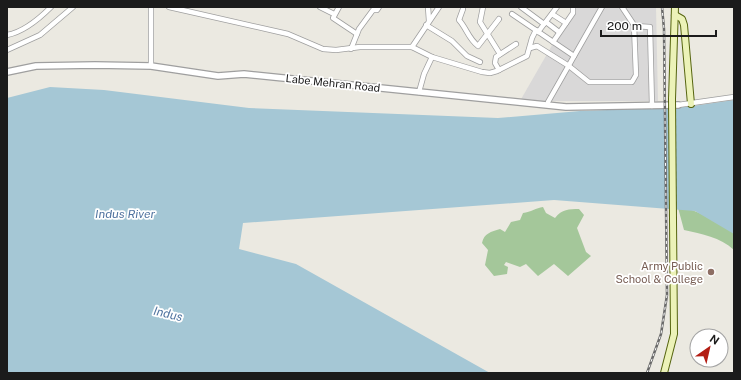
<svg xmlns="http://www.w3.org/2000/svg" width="741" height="380" font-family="'Public Sans',sans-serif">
	<rect width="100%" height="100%" fill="#ebe9e1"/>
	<path fill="#d9d8d8" d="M574 7H656L658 101H520Z"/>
	<g fill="#a4c79a">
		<path d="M677 204 734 227V250C720 237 702 234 684 230Z"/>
		<path d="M543 207 546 213 555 218C562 209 569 209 579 209L584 215 577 228 586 252 591 256 568 276 554 264 538 276 526 264 520 267 506 262 504 265 508 267 507 274 494 276 485 265 488 250 482 243C484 233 491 232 500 229L505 232 511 222 520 220 523 213C531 212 536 208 543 207Z"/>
	</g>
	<path fill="#a5c7d5" d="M50 87 104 90 249 108 498 118 580 111 686 107 734 100V234L695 211 554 200 243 223 239 249 296 264 490 373H7V98Z"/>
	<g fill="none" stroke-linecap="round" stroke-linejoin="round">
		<defs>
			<g id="minor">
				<path d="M169 7 288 34 323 49 336 50 360 47H412L432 57 482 72 490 73 497 71 527 56 532 38 536 30"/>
				<path d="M320 7 334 14"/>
				<path d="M339 7 333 18 357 34"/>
				<path d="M428 7 429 21"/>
				<path d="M483 7 480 22 500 54"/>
				<path d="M521 7 544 24"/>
				<path d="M463 9 459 20C467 29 468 38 478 46L499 19"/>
				<path d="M512 14 574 56"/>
				<path d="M552 14 566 23"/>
				<path d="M546 22 559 32"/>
				<path d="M426 25 452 41 467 56 480 62"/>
				<path d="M635 26 650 27 652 106"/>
				<path d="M538 32 557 7"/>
				<path d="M7 35C24 32 39 19 51 7"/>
				<path d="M553 42 573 13V7"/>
				<path d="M412 47 439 7"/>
				<path d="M530 48 537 46 569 66 589 82H632L636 75 634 25 622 7"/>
				<path d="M351 49 359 29 373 10H377L379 7"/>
				<path d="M7 50 40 35 73 7"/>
				<path d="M151 66V7"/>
				<path d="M499 70 495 63 496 57 516 44"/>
				<path d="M419 92 424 74 432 57"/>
				<path d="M548 102 602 7"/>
				<path d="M678 105 734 97"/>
			</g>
			<path id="tertiary" d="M7 72 36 66 95 65 151 66 218 76 244 74 566 107 678 105"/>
			<g id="secondary">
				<path d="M675 15 682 19 684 25 691 104"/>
				<path d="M672 99 675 7"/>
				<path d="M664 373 674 334 673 220"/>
			</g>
		</defs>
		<use href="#minor" stroke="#9f9f9f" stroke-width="6"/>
		<use href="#tertiary" stroke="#9f9f9f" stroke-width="8"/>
		<use href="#secondary" stroke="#56650f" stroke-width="8"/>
		<use href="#minor" stroke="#fff" stroke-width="4.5"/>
		<use href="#tertiary" stroke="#fff" stroke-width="5.5"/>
		<use href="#secondary" stroke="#ecf2b8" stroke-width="6"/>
		<defs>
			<path id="rail" d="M647 373 661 334 667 295 664 29 662 7"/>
		</defs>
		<use href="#rail" stroke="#696969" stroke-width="2.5"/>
		<use href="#rail" stroke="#fff" stroke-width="1" stroke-dasharray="3" stroke-linecap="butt"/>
		<defs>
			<path id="secondary-bridge" d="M672 99 673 220"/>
		</defs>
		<use href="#secondary-bridge" stroke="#56650f" stroke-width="8" stroke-linecap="butt"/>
		<use href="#secondary-bridge" stroke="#ecf2b8" stroke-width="6"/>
	</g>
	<circle fill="#8d6e63" stroke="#fff" stroke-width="1.5" cx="711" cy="272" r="4"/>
	<g text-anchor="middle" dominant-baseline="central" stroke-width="3.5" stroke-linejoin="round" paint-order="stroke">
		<g font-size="11" fill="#1b1b1b" stroke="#fff">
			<text transform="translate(333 83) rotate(6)">Labe Mehran Road</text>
		</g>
		<g font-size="11" fill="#785e54" stroke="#fff" text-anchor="end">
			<text x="703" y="266">Army Public<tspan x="703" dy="13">School &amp; College</tspan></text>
		</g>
		<g font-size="12" font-style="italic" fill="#5174a0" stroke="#fff">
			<text x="125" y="214">Indus River</text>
			<text transform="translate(168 314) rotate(13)">Indus</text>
		</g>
	</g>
	<rect width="741" height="380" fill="none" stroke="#1b1b1b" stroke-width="16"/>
	<g transform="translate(709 348) rotate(34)"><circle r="19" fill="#ffffff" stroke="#a4a4a4"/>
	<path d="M0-3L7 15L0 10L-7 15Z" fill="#b31d13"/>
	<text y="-6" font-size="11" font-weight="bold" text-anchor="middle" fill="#1b1b1b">N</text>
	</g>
	<path d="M601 30v6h115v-6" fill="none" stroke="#1b1b1b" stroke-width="2"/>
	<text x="607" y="30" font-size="12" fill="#1b1b1b" stroke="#ffffff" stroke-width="3" paint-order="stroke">200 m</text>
</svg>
